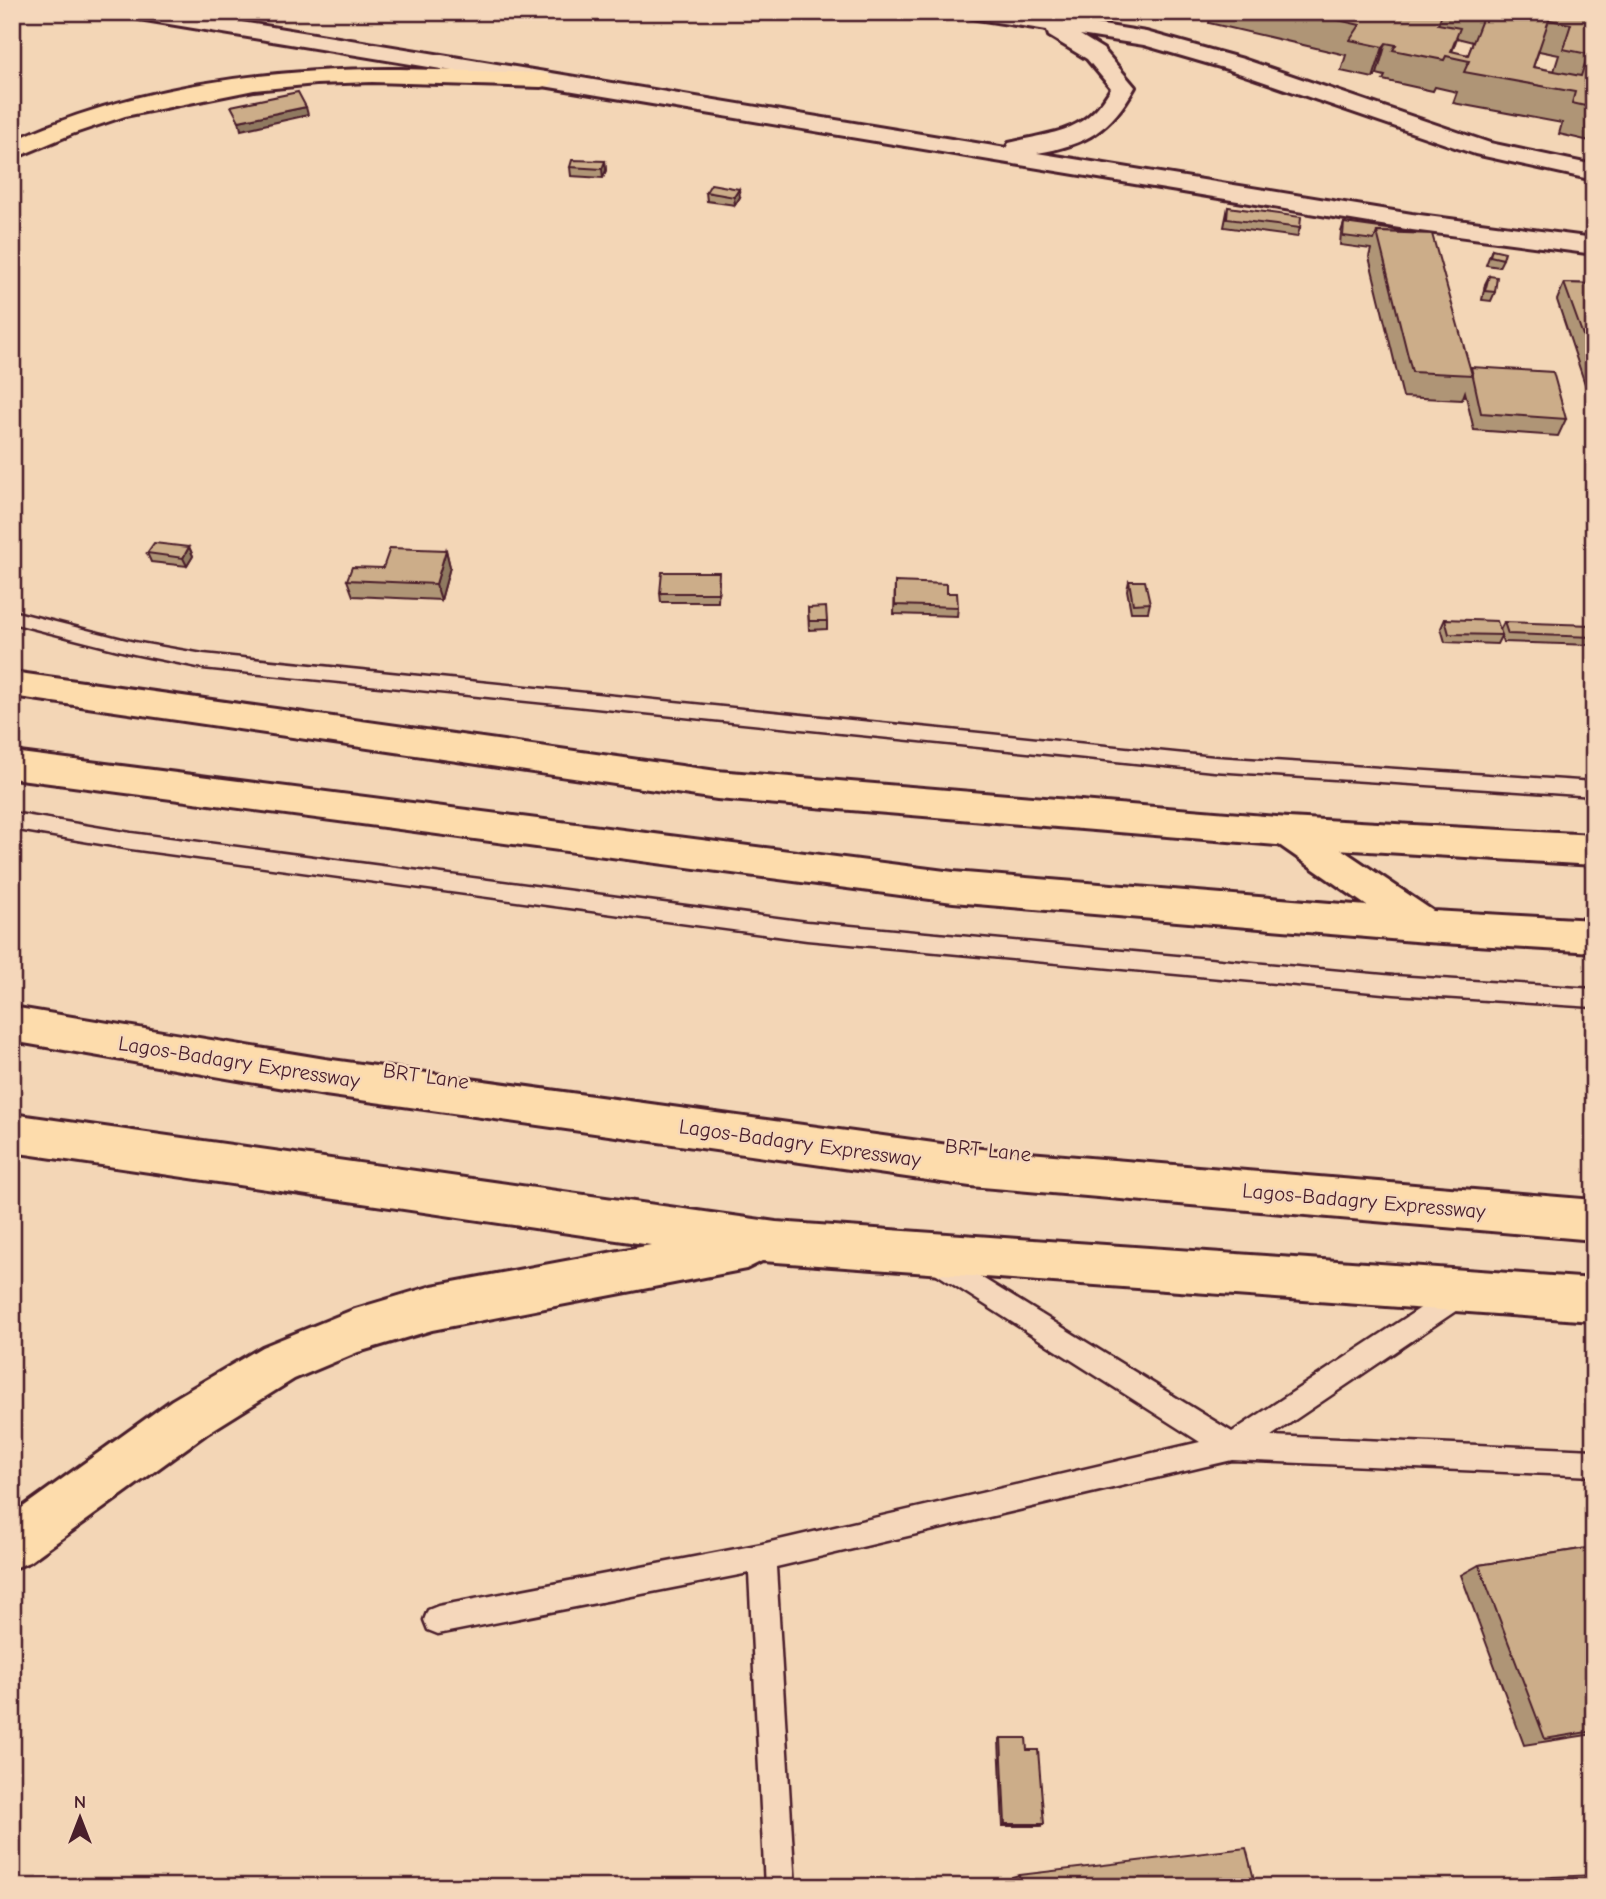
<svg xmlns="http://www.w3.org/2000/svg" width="1606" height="1899" font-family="'Comic Neue',sans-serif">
	<rect width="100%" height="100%" fill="#f3d6b6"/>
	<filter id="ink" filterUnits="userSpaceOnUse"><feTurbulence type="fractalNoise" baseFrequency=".0143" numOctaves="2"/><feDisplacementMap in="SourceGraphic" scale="14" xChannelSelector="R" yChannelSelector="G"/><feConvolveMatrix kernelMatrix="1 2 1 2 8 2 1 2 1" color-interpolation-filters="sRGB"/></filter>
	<g filter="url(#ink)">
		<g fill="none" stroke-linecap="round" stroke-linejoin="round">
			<defs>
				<g id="service">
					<path d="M12 611 134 642 203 654 1214 757 1594 782V796L1214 771 203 668 134 654 12 623Z"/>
					<path d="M12 813 131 833 807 922 1394 976 1594 989V1007L1394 994 807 940 131 849 12 829Z"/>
					<path d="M937 1250 1232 1432 1460 1282 1469 1286 1472 1294 1469 1302 1271 1436 1594 1450V1476L1232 1460 776 1567 795 1887H765L749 1573 438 1634 428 1630 424 1620 428 1610 438 1606 762 1544 1200 1442 929 1269 925 1261 929 1253Z"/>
				</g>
				<path id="minor" d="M128 12H181L1006 148 1009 143C1055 131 1085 134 1111 88L1087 59 1049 36 1047 30 977 19 969 17 966 12H1020L1146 32 1243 59 1490 143 1594 165V180L1475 154 1227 69 1144 45 1080 35 1103 49 1135 87C1111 130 1086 145 1037 153L1412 214 1594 238V254L1412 230 139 19 131 17Z"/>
				<g id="primary">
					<path d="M400 69 541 73 549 75 553 80 549 85 541 87 372 82 316 84 254 90 125 116 72 134 12 159V142L20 138C138 85 272 68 400 69Z"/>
					<path d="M12 672 717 771 1288 818 1594 835V865L1288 846 717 799 12 696Z"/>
					<path d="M12 1114 776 1222 1594 1279V1321L762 1261 746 1269 432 1330 358 1352 294 1379 206 1434 29 1562 12 1569V1515L172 1400 262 1347 355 1309 432 1286 651 1245 12 1152Z"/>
				</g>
				<g id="motorway">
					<path d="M12 752 953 872 1367 906 1275 842 1270 832 1275 822 1288 818 1301 822 1433 911 1594 920V952L1426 942 953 902 12 778Z"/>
					<path d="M12 1007 325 1059 970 1148 1594 1200V1240L970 1186 325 1095 12 1041Z"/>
				</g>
			</defs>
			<use href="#service" stroke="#4a1f2b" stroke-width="5"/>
			<use href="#minor" stroke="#4a1f2b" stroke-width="6"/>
			<use href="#primary" stroke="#4a1f2b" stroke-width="6"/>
			<use href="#motorway" stroke="#4a1f2b" stroke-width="6"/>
			<use href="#service" fill="#f5d7bb" fill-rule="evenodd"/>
			<use href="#minor" fill="#f5d7bb" fill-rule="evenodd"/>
			<use href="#primary" fill="#fddcac" fill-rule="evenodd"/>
			<use href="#motorway" fill="#fddcac" fill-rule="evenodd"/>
		</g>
		<g fill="#af9576" stroke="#4a1f2b" stroke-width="2" fill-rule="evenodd">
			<path d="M1211 12H1594V142L1559 134 1562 123 1453 103 1457 92 1435 87 1433 91 1383 80 1385 76 1377 74 1373 78 1341 71 1346 55 1209 23ZM1457 38 1473 42 1468 55 1452 52ZM1539 51 1559 55 1554 71 1533 67Z"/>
			<path d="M605 161 606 170 603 178 571 176 570 167Z"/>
			<path d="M706 192 740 197 735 205 707 201Z"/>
			<path d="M1228 207 1300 228 1297 237 1224 227Z"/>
			<path d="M1344 223 1416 233 1470 368 1566 419 1558 436 1474 430 1465 392 1462 400 1403 397 1369 257 1371 249 1340 245 1341 232Z"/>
			<path d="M1492 249 1503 259 1499 267 1486 265Z"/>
			<path d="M1489 276 1495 292 1491 301 1482 300 1485 284Z"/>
			<path d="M1564 283 1594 284V387H1586L1557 300Z"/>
			<path d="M189 547 193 556 187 566 151 562 147 553Z"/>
			<path d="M446 550 450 567 441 600 353 596 347 580Z"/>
			<path d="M719 581 718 602H661L660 593Z"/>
			<path d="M1129 581 1150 603 1148 612H1131L1127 590Z"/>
			<path d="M895 582 958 607 957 616 894 614Z"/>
			<path d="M808 608 827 621V629L809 630Z"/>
			<path d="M1445 619 1500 630 1504 622 1594 637V642L1592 645 1503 642 1501 636 1497 644 1445 642 1441 628Z"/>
			<path d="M1594 1547V1734L1524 1745 1461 1575 1479 1565Z"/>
			<path d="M1001 1738 1027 1750 1044 1824 1041 1826H1003L999 1740Z"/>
			<path d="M1019 1875 1256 1887H1014L1012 1877Z"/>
			<path d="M1553 1877 1594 1887H1532L1530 1879Z"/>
		</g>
		<g fill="#8f7960" stroke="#4a1f2b" stroke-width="2">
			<path d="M1386 43 1377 74 1373 78 1383 47Z"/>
			<path d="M306 107 308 115 241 130 239 121Z"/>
			<path d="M605 161 606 170 603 178 602 169Z"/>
			<path d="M739 189 740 197 735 205 734 197Z"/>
			<path d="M189 547 193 556 187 566 183 558Z"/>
			<path d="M446 550 450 567 441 600 436 584Z"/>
		</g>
		<g fill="#ccad89" stroke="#4a1f2b" stroke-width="2" fill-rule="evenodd">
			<path d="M1303 12H1443L1438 24 1460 28 1451 51 1468 55 1485 12H1594V108L1572 103 1575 92 1464 72 1469 61 1446 56 1444 60 1393 50 1396 45 1386 43 1383 47 1350 40 1360 25ZM1549 20 1571 24 1563 49 1588 54 1581 76 1533 67Z"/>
			<path d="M298 92 306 107 239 121 231 106Z"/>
			<path d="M572 160 605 161 602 169 570 167Z"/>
			<path d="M711 184 739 189 734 197 706 192Z"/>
			<path d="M1228 207 1301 217 1300 228 1227 219Z"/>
			<path d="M1344 223 1416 233 1377 232 1374 240 1343 236Z"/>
			<path d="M1377 232 1432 234 1472 375 1412 372Z"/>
			<path d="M1492 249 1505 252 1503 259 1490 256Z"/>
			<path d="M1489 276 1497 277 1495 292 1485 291Z"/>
			<path d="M1564 283 1594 284V366Z"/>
			<path d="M1471 367 1553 372 1566 419 1481 413Z"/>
			<path d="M154 543 189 547 183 558 147 553Z"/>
			<path d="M390 548 446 550 436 584 347 580 352 567 383 568Z"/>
			<path d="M662 572H719L718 593H660Z"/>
			<path d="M1129 581H1145L1150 603 1133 604Z"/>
			<path d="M895 582 947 584V593H957L958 607 895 605Z"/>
			<path d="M826 607 827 621H809L808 608Z"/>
			<path d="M1445 619 1497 621 1502 635 1449 634Z"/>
			<path d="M1504 622 1592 625 1594 629V637L1508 634Z"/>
			<path d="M1594 1547V1731L1545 1739 1479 1565Z"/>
			<path d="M1001 1738H1026L1027 1750H1038L1044 1824H1005Z"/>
			<path d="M1246 1848 1256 1887H1021L1019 1875Z"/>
			<path d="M1594 1875V1887H1556L1553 1877Z"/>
			<path d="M1005 1881 1006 1887H959Z"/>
		</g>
	</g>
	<g text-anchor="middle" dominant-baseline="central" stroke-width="5" stroke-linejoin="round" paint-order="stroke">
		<g font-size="21" fill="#4a1f2b" stroke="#f5d7bb">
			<text transform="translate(239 1062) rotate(9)">Lagos-Badagry Expressway</text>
			<text transform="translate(426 1076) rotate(8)">BRT Lane</text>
			<text transform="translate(800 1143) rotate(8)">Lagos-Badagry Expressway</text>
			<text transform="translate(988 1150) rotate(6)">BRT Lane</text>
			<text transform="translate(1364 1201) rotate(5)">Lagos-Badagry Expressway</text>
		</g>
	</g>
	<rect width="1606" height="1899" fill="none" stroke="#f5d7bb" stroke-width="42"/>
	<rect x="21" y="21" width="1564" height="1857" fill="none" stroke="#4a1f2b" stroke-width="2.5" filter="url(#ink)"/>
	<g transform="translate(80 1818)" stroke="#f5d7bb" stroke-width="5" paint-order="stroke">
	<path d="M0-5L12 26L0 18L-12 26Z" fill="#4a1f2b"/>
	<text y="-10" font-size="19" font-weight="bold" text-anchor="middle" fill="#4a1f2b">N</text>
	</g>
</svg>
